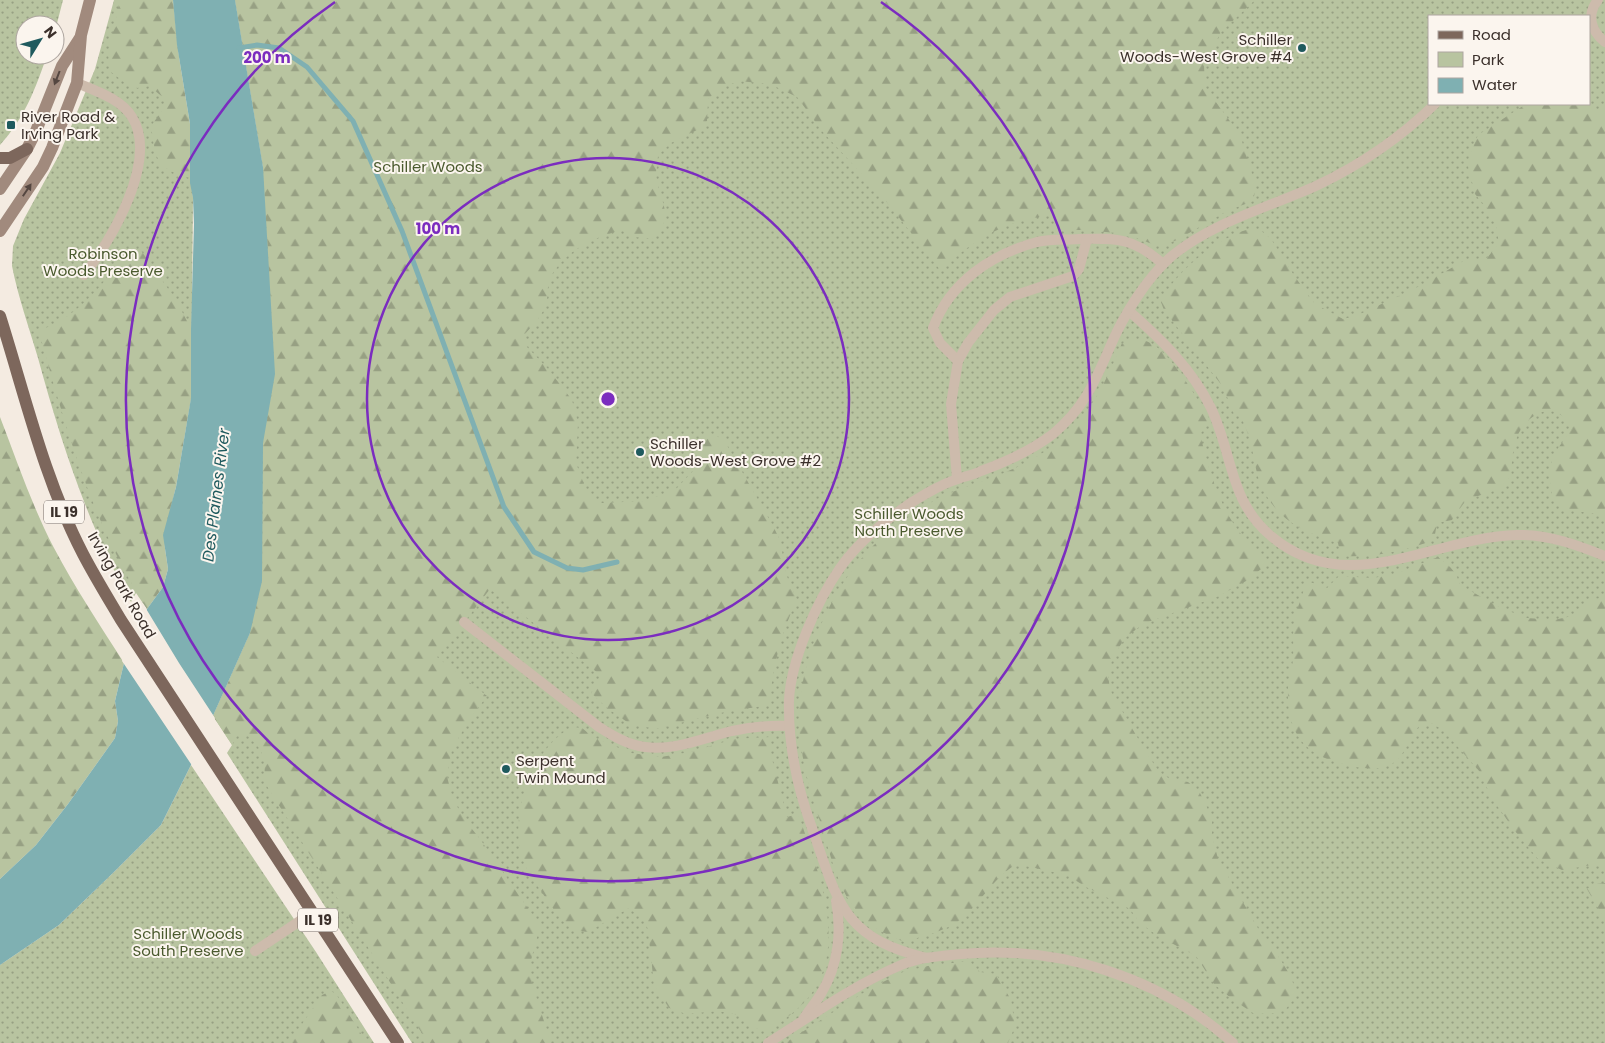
<svg xmlns="http://www.w3.org/2000/svg" width="1605" height="1043" font-family="Poppins,sans-serif">
	<defs>
		<pattern id="green-dots" width="8" height="8" patternUnits="userSpaceOnUse" patternTransform="scale(1.25)"><rect width="8" height="8" fill="#b8c4a0"/><path d="M2 2h.1M6 6h.1" fill="none" stroke="#97a083" stroke-width="1.8" stroke-linecap="round"/></pattern>
		<pattern id="forest-firs" width="22" height="20" patternUnits="userSpaceOnUse" patternTransform="scale(1.25)"><rect width="22" height="20" fill="#b8c4a0"/><path d="M5 1l3.5 6h-7zM16 11l3.5 6h-7z" fill="#97a083"/></pattern>
	</defs>
	<rect width="100%" height="100%" fill="#f4ebe1"/>
	<g fill="url(#green-dots)" fill-rule="evenodd">
		<path d="M0 0H63L55 31V25H25V55H47C36 88 24 119 0 145Z"/>
		<path d="M114 0H173L193 198 191 398 156 594 147 609 136 593 131 602C88 526 61 442 38 358 29 327 18 297 12 266L13 246 24 219 60 153 95 69Z"/>
		<path d="M235 0H1605V1043H412L227 753 232 745 213 716 250 633 263 167ZM1429 16H1589V104H1429Z"/>
		<path d="M191 765 316 952 374 1043H0V965L59 925 114 872 161 825Z"/>
	</g>
	<g fill="url(#forest-firs)">
		<path d="M120 0H173L177 45 190 124V178C155 168 156 160 151 126L164 108V98L149 86 137 88 124 82 111 72 108 54Z"/>
		<path d="M235 0H1255L1221 32 1204 65 1205 87 1240 135 1256 187 1253 201 1227 211 1177 240 1167 244H1152L1134 237 1116 233 1085 230H1055L1054 215C1009 219 972 239 941 271L882 196 822 131 797 97 770 84 739 81 723 87 708 99 707 121 699 129 671 143 658 155C658 162 656 169 656 175 659 202 676 214 654 239L635 237 621 230C592 239 567 249 551 276 546 285 549 298 545 307 541 317 531 327 524 335L527 347 548 369 572 400 578 423 576 463 588 495 602 503 645 501 676 489 693 471 699 442 705 433 713 434 724 440 773 526 780 540 786 574 797 600C780 634 773 668 769 705L720 713 656 729 630 724 607 708 591 693 603 677 490 589 437 657 487 696 469 720 452 749 447 776 452 797 464 819 480 839 540 926 530 964 532 984 551 1043H428L265 783C264 759 267 754 248 736H237L232 745 213 716 250 633 262 581 263 443 275 374 263 167Z"/>
		<path d="M1589 103 1596 109H1605V515L1567 510 1557 505 1552 494 1549 469 1556 451 1571 430C1559 397 1527 412 1517 437 1512 450 1512 463 1511 476L1499 489 1466 500 1452 520 1437 523 1434 540C1404 551 1373 558 1341 556L1338 543C1304 532 1277 521 1261 485 1255 471 1254 455 1250 440 1247 431 1244 423 1240 415L1234 414 1223 387 1164 310 1161 302C1174 273 1213 242 1243 231 1248 229 1254 229 1259 229L1271 239 1295 277 1315 304 1343 319 1356 316 1424 284 1465 260 1487 258 1499 243 1496 226 1486 207 1475 194 1467 162 1478 135 1526 104Z"/>
		<path d="M128 249 142 252 176 300 191 329V398L176 487 163 535 168 569 163 587 147 609C92 523 66 429 39 332 48 326 60 322 69 315 93 298 112 273 128 249Z"/>
		<path d="M1134 340C1138 340 1143 339 1146 341 1170 349 1197 400 1211 421L1200 434C1212 483 1226 531 1270 562L1246 581 1219 596 1143 624 1125 638 1113 657 1108 673 1110 690 1144 749 1159 772 1170 779 1188 782 1199 791 1212 818V835L1218 859 1263 937 1278 956 1290 975 1296 991 1293 1000 1285 1010 1270 1014 1253 1013 1232 999 1214 984 1196 956 1158 936 1140 923 1130 909 1086 887 1067 875 1017 864C993 877 980 905 959 921 945 931 920 937 904 942 894 937 881 933 873 926 866 920 858 913 853 906 836 884 827 842 818 815 808 786 801 756 799 726 797 667 828 593 869 550 888 530 914 513 938 498 946 494 955 491 963 488 980 482 998 476 1015 468 1075 441 1098 402 1122 343Z"/>
		<path d="M0 417C17 461 32 506 54 548 75 588 100 625 124 663L115 701 118 721 115 738 68 804 36 845 0 879Z"/>
		<path d="M1438 557 1450 567 1456 574 1460 585 1501 608 1527 618 1554 620 1572 616 1593 599 1603 598 1605 600V864H1598L1562 870 1538 859 1515 831 1491 797 1480 772 1443 730 1431 723 1420 725C1412 734 1409 744 1402 754 1390 774 1361 769 1343 764 1302 754 1287 731 1288 690 1288 680 1292 670 1293 660 1294 646 1292 631 1295 618 1298 605 1303 593 1307 581L1327 588 1339 576 1373 578 1395 574Z"/>
		<path d="M572 727 582 728 593 737 631 753 661 757 690 752 734 739 770 737 771 755 787 817 798 814C817 868 850 945 809 997 797 1011 782 1021 768 1032L751 1027 739 1015 718 1011 686 1014 669 1008 654 985 648 930 645 921 629 908 588 932C583 931 577 931 573 929 562 923 550 904 543 894 537 885 529 875 525 865 506 821 530 749 572 727Z"/>
		<path d="M1605 883V920L1587 889 1596 884Z"/>
		<path d="M969 961 980 972 996 974 1011 1000 1015 1026 1008 1043H785L871 988 903 972 928 966Z"/>
		<path d="M331 991 336 994 367 1043H289L322 995Z"/>
	</g>
	<path fill="#7fb0b2" d="M173 0H235L263 167 275 374 263 443 262 581 250 633 191 765 161 825 114 872 59 925 0 965V879L36 845 68 804 115 738 118 721 115 701 124 663 147 609 163 587 168 569 163 535 176 487 191 398V329L194 224 193 198 190 183V124L177 45Z"/>
	<path fill="#f4ebe1" d="M145 607 179 663 215 718 193 767 122 661Z"/>
	<g fill="none" stroke-linecap="round" stroke-linejoin="round">
		<path stroke="#7fb0b2" stroke-width="5" d="M239 48 257 45 279 48 307 67 353 121 402 231 504 507 534 552 567 568 583 570 617 562"/>
		<g stroke="#cdbbac" stroke-width="10">
			<path d="M1598 0C1586 15 1591 31 1605 42"/>
			<path d="M77 83C96 91 121 99 132 117 159 160 111 241 84 275"/>
			<path d="M1129 311C1162 340 1192 369 1211 408 1233 454 1229 501 1271 536 1348 601 1433 537 1517 535 1548 534 1577 545 1605 556"/>
			<path d="M958 361 940 343 933 328C950 282 992 254 1037 242 1051 239 1066 240 1079 239 1117 238 1134 238 1163 264"/>
			<path d="M957 479 951 404 958 361 968 343 994 310 1010 297 1073 276 1079 269 1087 239"/>
			<path d="M464 622 599 727C613 736 628 745 645 747 675 751 703 738 732 731 751 727 770 725 789 726"/>
			<path d="M255 951 313 912"/>
			<path d="M927 958C842 938 838 902 812 828 797 787 788 744 789 700 791 660 817 601 840 568 860 539 898 509 929 492 938 487 948 482 958 479 965 476 974 475 981 471 1006 462 1032 450 1053 434 1085 407 1094 383 1110 347 1123 316 1147 277 1173 255 1215 221 1270 207 1318 185 1360 165 1402 136 1435 104"/>
			<path d="M804 1018C810 1009 817 1001 822 992 838 965 842 932 836 901"/>
			<path d="M768 1043C811 1016 854 985 901 965 920 957 940 956 961 954 1059 945 1160 977 1233 1043"/>
		</g>
		<g stroke="#a18a7d" stroke-width="12">
			<path d="M0 189 27 149 36 131 62 66 80 38"/>
			<path d="M0 231 43 167 52 148 77 83 81 35 90 0"/>
		</g>
		<g stroke="#7d675c" stroke-width="12">
			<path d="M0 158H10L27 149"/>
			<path d="M0 316C25 395 44 479 83 554 95 577 108 598 121 620L398 1043"/>
		</g>
	</g>
	<defs><path id="oneway-solid" d="M-6-.8H1V-3.2L6.5 0L1 3.2V.8H-6Z" transform="scale(1.25)"/></defs>
	<g fill="#544640">
		<use href="#oneway-solid" transform="translate(57 78) rotate(111)"/>
		<use href="#oneway-solid" transform="translate(27 190) rotate(-56)"/>
	</g>
	<g fill="none" stroke="#7b2cbf" stroke-width="2.5">
		<circle cx="608" cy="399" r="241"/>
		<path d="M881 2A482 482 0 1 1 335 2"/>
	</g>
	<g fill="#1f5a5e" stroke="#fbf5ee" stroke-width="2">
		<circle cx="1302" cy="48" r="5"/>
		<rect x="6" y="120" width="10" height="10" rx="2.5"/>
		<circle cx="640" cy="452" r="5"/>
		<circle cx="506" cy="769" r="5"/>
	</g>
	<g text-anchor="middle" dominant-baseline="central" stroke-width="4" stroke-linejoin="round" paint-order="stroke">
		<g fill="#fbf5ee" stroke="#756b66" stroke-width="1">
			<rect x="44" y="500.5" width="40" height="23" rx="4"/>
			<rect x="298" y="908.5" width="40" height="23" rx="4"/>
		</g>
		<g font-size="14" font-weight="bold" fill="#3b302b">
			<text x="64" y="512">IL 19</text>
			<text x="318" y="920">IL 19</text>
		</g>
		<g font-size="15" fill="#3b302b" stroke="#fbf5ee" text-anchor="start">
			<text x="1292" y="39" text-anchor="end">Schiller<tspan x="1292" dy="17">Woods-West Grove #4</tspan></text>
			<text x="21" y="116">River Road &amp;<tspan x="21" dy="17">Irving Park</tspan></text>
			<text x="650" y="443">Schiller<tspan x="650" dy="17">Woods-West Grove #2</tspan></text>
			<text x="516" y="760">Serpent<tspan x="516" dy="17">Twin Mound</tspan></text>
		</g>
		<g font-size="15" fill="#4a5a2e" stroke="#fbf5ee">
			<text x="428" y="166">Schiller Woods</text>
			<text x="103" y="253">Robinson<tspan x="103" dy="17">Woods Preserve</tspan></text>
			<text x="909" y="513">Schiller Woods<tspan x="909" dy="17">North Preserve</tspan></text>
			<text x="188" y="933">Schiller Woods<tspan x="188" dy="17">South Preserve</tspan></text>
		</g>
		<g font-size="15" fill="#3b302b" stroke="#fbf5ee">
			<text transform="translate(122 585) rotate(60)">Irving Park Road</text>
		</g>
		<g font-size="16" font-style="italic" fill="#1f5a5e" stroke="#fbf5ee">
			<text transform="translate(216 495) rotate(-83)">Des Plaines River</text>
		</g>
	</g>
	<circle cx="608" cy="399" r="8" fill="#7b2cbf" stroke="#fbf5ee" stroke-width="2.5"/>
	<g font-size="15" text-anchor="middle" font-weight="bold" fill="#7b2cbf" stroke="#fbf5ee" stroke-width="4" stroke-linejoin="round" paint-order="stroke">
		<text x="267" y="63">200 m</text>
		<text x="438" y="234">100 m</text>
	</g>
	<rect x="1428" y="15" width="162" height="90" fill="#fbf5ee" stroke="#aea6a0"/>
	<rect x="1438" y="31" width="25" height="8" fill="#7d675c" stroke="#aea6a0"/>
	<text x="1472" y="40" font-size="15" fill="#3b302b">Road</text>
	<rect x="1438" y="52" width="25" height="15" fill="#b8c4a0" stroke="#aea6a0"/>
	<text x="1472" y="65" font-size="15" fill="#3b302b">Park</text>
	<rect x="1438" y="78" width="25" height="15" fill="#7fb0b2" stroke="#aea6a0"/>
	<text x="1472" y="90" font-size="15" fill="#3b302b">Water</text>
	<g transform="translate(40 40) rotate(53)"><circle r="24" fill="#fbf5ee" stroke="#aea6a0"/>
	<path d="M0-4L9 19L0 12L-9 19Z" fill="#1f5a5e"/>
	<text y="-8" font-size="14" font-weight="bold" text-anchor="middle" fill="#3b302b">N</text>
	</g>
</svg>
